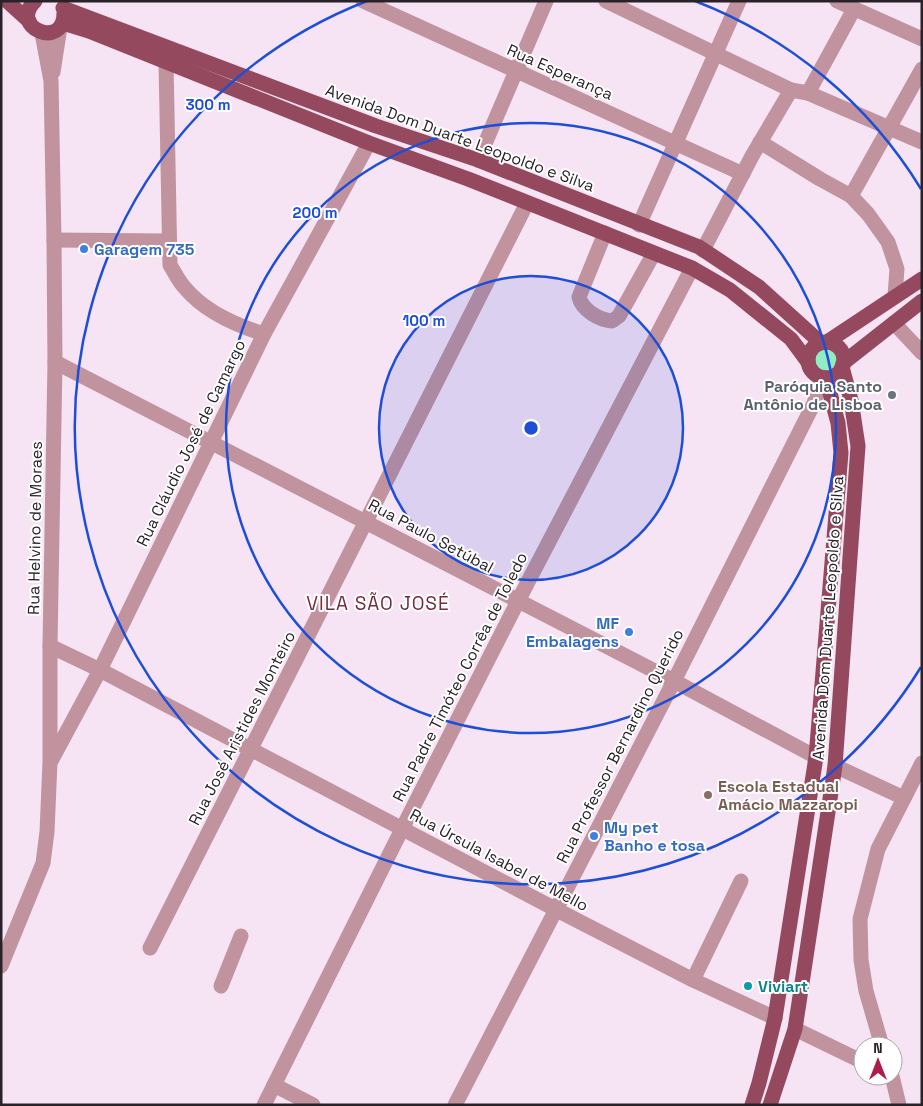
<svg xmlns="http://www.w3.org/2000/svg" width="923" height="1106" font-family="'Space Grotesk',sans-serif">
	<rect width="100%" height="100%" fill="#f6e3f4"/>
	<circle fill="#91ecc2" cx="826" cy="360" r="13"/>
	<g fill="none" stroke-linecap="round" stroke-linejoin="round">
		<g stroke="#c0939e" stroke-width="15">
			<path d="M363 1 743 174"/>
			<path d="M606 1 791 90 808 93 922 142"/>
			<path d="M837 1 922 39"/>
			<path d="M166 62 170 265C175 273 179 282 185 288 205 312 235 325 264 334"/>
			<path d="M53 72 60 27"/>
			<path d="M808 93 854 9"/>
			<path d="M760 142 820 179 851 196 868 214 888 242 897 269 895 296"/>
			<path d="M478 160 546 1"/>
			<path d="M851 196 922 69"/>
			<path d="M639 225 739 1"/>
			<path d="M605 233 579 297C582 310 599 320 612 321L619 316 654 253"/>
			<path d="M54 240 169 241"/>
			<path d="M703 250 752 156 791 90"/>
			<path d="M894 323 922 353"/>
			<path d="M55 362 674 681 816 757"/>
			<path d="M50 646 100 670 555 909 693 980 775 1018"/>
			<path d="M51 761 100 670 264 334 369 143"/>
			<path d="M835 766 904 798"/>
			<path d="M150 948 527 203"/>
			<path d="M1 966 43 863 47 832 50 762V646L55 362 54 240 51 81 42 33"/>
			<path d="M693 980 741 881"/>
			<path d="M221 986 241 936"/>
			<path d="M795 1029 863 1062"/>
			<path d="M882 1046 866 991 861 960 860 919 878 849 922 763"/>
			<path d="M892 1076 899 1105"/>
			<path d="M274 1085 313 1105"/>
			<path d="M264 1105 402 829 518 601 692 268"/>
			<path d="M455 1105 674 681 814 403 823 377"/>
		</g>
		<g stroke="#95495f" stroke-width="15">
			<path d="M7 1 29 21"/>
			<path d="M35 1C8 27 64 51 64 13"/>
			<path d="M63 8 376 126 478 160 699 247 759 287 821 343"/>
			<path d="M63 23 89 31 369 143 468 179 692 268 730 290 791 339 808 362"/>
			<path d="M827 342 922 279"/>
			<circle cx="826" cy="360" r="18"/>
			<path d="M843 363 922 301"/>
			<path d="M752 1105 759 1083 775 1018 816 757 841 453 838 423 826 378"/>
			<path d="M770 1105 795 1029 835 766 858 446 851 400 842 367"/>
		</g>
	</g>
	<circle cx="531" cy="428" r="152" fill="#1d4ed8" fill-opacity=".12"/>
	<g fill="none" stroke="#1d4ed8" stroke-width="2.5">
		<circle cx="531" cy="428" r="152"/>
		<circle cx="531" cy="428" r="305"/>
		<path d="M921 667A457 457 0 1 1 367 1M695 1A457 457 0 0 1 921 189"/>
	</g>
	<g fill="#3f7fe0" stroke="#fff" stroke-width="2">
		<circle cx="84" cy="249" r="5"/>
		<circle cx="629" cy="632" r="5"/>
		<circle cx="594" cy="836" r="5"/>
	</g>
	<circle fill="#6b7280" stroke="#fff" stroke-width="2" cx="892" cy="395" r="5"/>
	<circle fill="#8d6e63" stroke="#fff" stroke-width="2" cx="708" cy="795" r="5"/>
	<circle fill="#0f9aa8" stroke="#fff" stroke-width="2" cx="748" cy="986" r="5"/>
	<g text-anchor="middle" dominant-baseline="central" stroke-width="4" stroke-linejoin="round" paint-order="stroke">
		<g font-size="16" fill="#292228" stroke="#fff">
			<text transform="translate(560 72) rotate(24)">Rua Esperança</text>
			<text transform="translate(460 138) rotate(20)">Avenida Dom Duarte Leopoldo e Silva</text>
			<text transform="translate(191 443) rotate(-64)">Rua Cláudio José de Camargo</text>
			<text transform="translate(35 528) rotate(-89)">Rua Helvino de Moraes</text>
			<text transform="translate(431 536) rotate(28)">Rua Paulo Setúbal</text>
			<text transform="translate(828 618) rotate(-86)">Avenida Dom Duarte Leopoldo e Silva</text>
			<text transform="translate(460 677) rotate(-63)">Rua Padre Timóteo Corrêa de Toledo</text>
			<text transform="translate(242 728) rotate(-63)">Rua José Aristides Monteiro</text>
			<text transform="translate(620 746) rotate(-63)">Rua Professor Bernardino Querido</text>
			<text transform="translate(499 860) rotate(28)">Rua Úrsula Isabel de Mello</text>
		</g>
		<g font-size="16" font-weight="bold" fill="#366cbe" stroke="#fff" text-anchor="start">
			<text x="94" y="249">Garagem 735</text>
			<text x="619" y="623" text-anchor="end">MF<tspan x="619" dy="18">Embalagens</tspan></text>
			<text x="604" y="827">My pet<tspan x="604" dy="18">Banho e tosa</tspan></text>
		</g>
		<g font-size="16" font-weight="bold" fill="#5b616d" stroke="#fff" text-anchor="end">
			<text x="882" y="386">Paróquia Santo<tspan x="882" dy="18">Antônio de Lisboa</tspan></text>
		</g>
		<g font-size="16" font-weight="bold" fill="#785e54" stroke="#fff" text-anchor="start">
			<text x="718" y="786">Escola Estadual<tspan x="718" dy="18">Amácio Mazzaropi</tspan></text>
		</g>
		<g font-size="16" font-weight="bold" fill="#0d838f" stroke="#fff" text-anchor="start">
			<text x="758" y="986">Viviart</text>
		</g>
		<g font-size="19" letter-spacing="1" fill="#732c3b" stroke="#fff">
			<text x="378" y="603">VILA SÃO JOSÉ</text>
		</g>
	</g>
	<circle cx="531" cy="428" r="8" fill="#1d4ed8" stroke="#fff" stroke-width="2.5"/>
	<g font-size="15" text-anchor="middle" font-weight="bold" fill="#1d4ed8" stroke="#fff" stroke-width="4" stroke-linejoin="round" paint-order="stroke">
		<text x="208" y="110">300 m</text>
		<text x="315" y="218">200 m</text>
		<text x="424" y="326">100 m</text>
	</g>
	<rect width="923" height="1106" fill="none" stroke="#292228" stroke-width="5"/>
	<g transform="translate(878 1061)"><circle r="24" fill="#ffffff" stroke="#a9a7a9"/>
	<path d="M0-4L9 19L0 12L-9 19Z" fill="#ae1c4a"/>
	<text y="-8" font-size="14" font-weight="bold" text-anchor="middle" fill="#292228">N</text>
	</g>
</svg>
